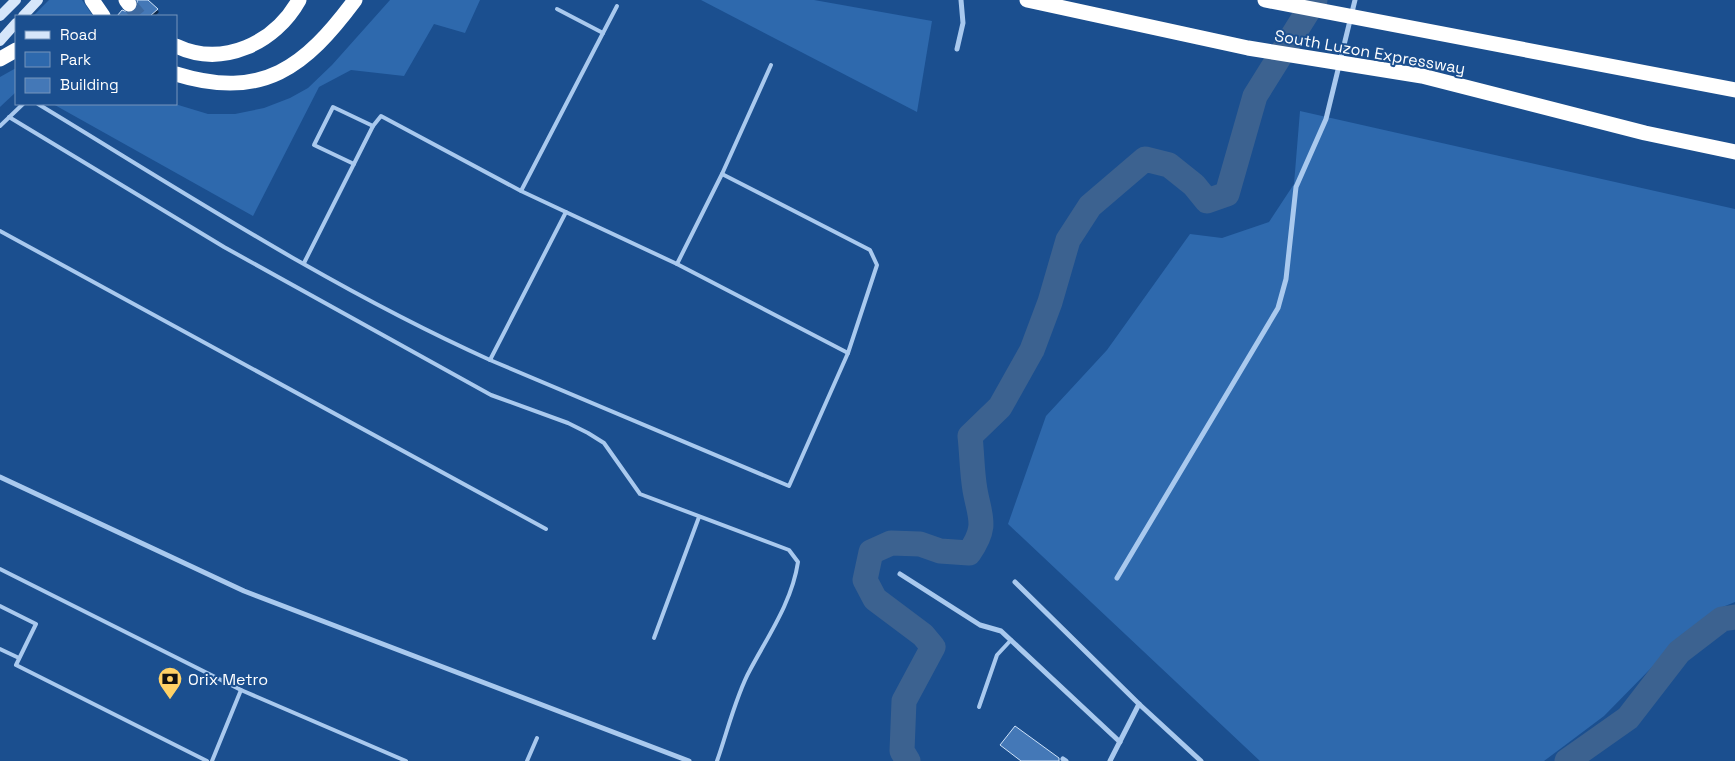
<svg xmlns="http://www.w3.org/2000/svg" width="1735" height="761" font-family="'Space Grotesk',sans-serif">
	<rect width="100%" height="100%" fill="#1b4f8f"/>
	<g fill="#2e69ad">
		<path d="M49 0H82L93 16H33Z"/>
		<path d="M390 0H480L465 33 434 24 404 76 351 70 319 87 253 216 53 104H175L208 114H235L264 108 290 98 308 88 332 65Z"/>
		<path d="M701 0H814L932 21 917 112Z"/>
		<path d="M16 68V92L0 107V77Z"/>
		<path d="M1300 111 1735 209V602L1715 610 1660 659 1604 716 1544 761H1260L1008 524 1046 416 1107 350 1190 234 1222 238 1269 222 1294 184Z"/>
	</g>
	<path fill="#0007" d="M138 0H147L159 12 155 16H119L123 12 130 15 136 12 140 3Z"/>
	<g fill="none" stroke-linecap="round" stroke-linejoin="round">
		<g stroke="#3c6290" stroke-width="25">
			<path d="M908 761 902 751 904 701 933 647 923 635 875 599 865 580 871 552 891 543 920 544 940 551 969 553C988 526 980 518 975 490 972 473 972 454 970 436L1000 407 1032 350 1050 302 1068 240 1090 206 1145 159 1169 165 1194 185 1207 201 1227 194 1255 96 1315 0"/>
			<path d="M1567 761 1628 718 1679 652 1722 619 1735 617"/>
		</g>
	</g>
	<g fill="#4478b7" stroke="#cfe3fa">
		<path d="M137 0H148L158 9 150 16H117L122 10 130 13 135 11 138 7Z"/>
		<path d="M1015 726 1059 758V761H1021L1000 745Z"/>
	</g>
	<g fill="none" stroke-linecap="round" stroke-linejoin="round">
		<path stroke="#3d69a0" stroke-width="15" stroke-dasharray="15 8" stroke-linecap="butt" d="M129 4 139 16"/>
		<g stroke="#a9c9ee" stroke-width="4">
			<path d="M557 9 603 33"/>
			<path d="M38 104C185 193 332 289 490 360L566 212"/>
			<path d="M9 117 224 247 491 395 568 423 588 433 604 443 640 494 789 550 798 562C792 602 768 636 750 670 736 695 727 733 717 761"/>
			<path d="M0 126 23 104"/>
			<path d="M354 164 314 145 333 107 373 126"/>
			<path d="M521 191 617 6"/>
			<path d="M0 231 546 529"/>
			<path d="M304 263 373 126 381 116 521 191 677 264 848 353"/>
			<path d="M677 264 722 174 771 65"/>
			<path d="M490 360 789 486 848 353 877 265 870 250 722 174"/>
			<path d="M0 569 241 690"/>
			<path d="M0 606 36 624 16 665 207 761"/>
			<path d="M654 638 699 517"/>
			<path d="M0 649 19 658"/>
			<path d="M979 707 997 655 1011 640"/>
			<path d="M212 761 241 690 406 761"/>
			<path d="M527 761 537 738"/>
		</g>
		<g stroke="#a9c9ee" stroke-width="5">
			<path d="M957 49 963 23 961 0"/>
			<path d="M0 477 244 591 689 761"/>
			<path d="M900 574 980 625 1001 631 1120 742"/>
			<path d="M1117 578 1278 308 1286 279 1296 187 1326 119 1355 0"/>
			<path d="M1015 582 1139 704 1201 761"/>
			<path d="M1063 759 1066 761"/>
			<path d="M1110 761 1139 704"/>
		</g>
		<g stroke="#d6e6fa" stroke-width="10">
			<path d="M0 16 16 0"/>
			<path d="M23 16 38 0"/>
			<path d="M0 41 16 23"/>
		</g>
		<g stroke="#fff" stroke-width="15">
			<path d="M92 0 103 16"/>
			<path d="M126 0 129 4"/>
			<path d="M1027 0 1248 48 1422 76 1645 133 1735 152"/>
			<path d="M1265 0 1735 90"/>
			<path d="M176 46C223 68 275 43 299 0"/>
			<path d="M0 59 16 50"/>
			<path d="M176 74C263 101 305 67 355 0"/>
		</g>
	</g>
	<defs>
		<symbol id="bank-pin" viewBox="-11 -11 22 30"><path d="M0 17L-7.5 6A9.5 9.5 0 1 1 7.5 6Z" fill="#ffd166" stroke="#1b4f8f"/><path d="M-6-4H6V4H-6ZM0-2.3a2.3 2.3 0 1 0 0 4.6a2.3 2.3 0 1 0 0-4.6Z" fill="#111"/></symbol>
	</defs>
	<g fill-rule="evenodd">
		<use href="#bank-pin" x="156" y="665" width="28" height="38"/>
	</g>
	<g text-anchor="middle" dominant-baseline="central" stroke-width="4" stroke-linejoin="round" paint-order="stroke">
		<g font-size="16" fill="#fff" stroke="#1b4f8f">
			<text transform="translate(1370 52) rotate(10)">South Luzon Expressway</text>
		</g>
		<g font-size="16" fill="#fff" stroke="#1b4f8f" text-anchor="start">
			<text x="188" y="679">Orix Metro</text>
		</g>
	</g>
	<rect x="15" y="15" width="162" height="90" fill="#1b4f8f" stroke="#7695bc"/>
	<rect x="25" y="31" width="25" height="8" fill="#d6e6fa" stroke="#7695bc"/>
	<text x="60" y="40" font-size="15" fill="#ffffff">Road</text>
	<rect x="25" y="52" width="25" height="15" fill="#2e69ad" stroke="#7695bc"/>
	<text x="60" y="65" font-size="15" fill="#ffffff">Park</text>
	<rect x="25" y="78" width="25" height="15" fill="#4478b7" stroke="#7695bc"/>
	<text x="60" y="90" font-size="15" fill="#ffffff">Building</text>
</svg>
